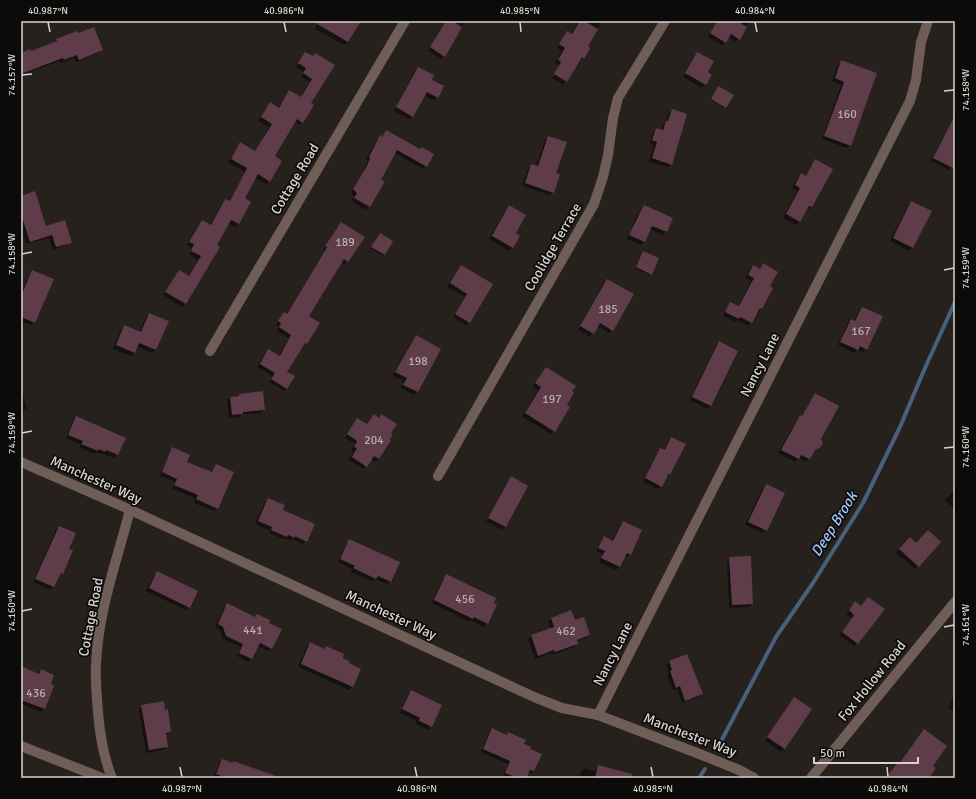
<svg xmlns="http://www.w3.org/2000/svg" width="976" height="799" font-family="Signika,sans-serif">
	<rect width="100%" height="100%" fill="#26211c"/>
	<g fill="#0007">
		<path d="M319 21H359L348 42 344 45 315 29Z"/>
		<path d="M446 21H465L445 56 442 59 428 51Z"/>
		<path d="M579 21H602L587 47 583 58 580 61H579L563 85 552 78 559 66 555 63 562 51 557 48 567 32 571 34Z"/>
		<path d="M716 21H749L736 42 728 37 722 45 708 37Z"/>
		<path d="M57 40 102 50 98 53 76 62 74 58 61 63 60 61 21 75V54L30 52 53 43Z"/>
		<path d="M306 53 313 57 315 54 310 103 302 122 299 125 294 122 274 157 269 181 266 184 255 178 243 199 250 202 238 224 235 227 228 224 216 245 219 247 185 304 182 307 163 295 179 271 188 277 198 260 189 254 192 248 187 245 199 224 202 221 210 225 222 203 225 200 229 202 245 172 228 162 240 144 255 152 269 127 258 121 267 107 270 104 278 108 290 91 300 98 310 82 301 77 304 72 296 67Z"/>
		<path d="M697 53 706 72 711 75 702 88 683 77 694 56Z"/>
		<path d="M842 61 876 73 850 145 847 148 822 139 841 85 832 81 838 64Z"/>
		<path d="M418 68 430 80 443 87 434 101 424 95 412 116 409 119 394 111 415 71Z"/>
		<path d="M717 89 726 107 724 108 711 100Z"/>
		<path d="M672 110 671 164 668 167 649 162 654 145 650 143 653 132 656 129 661 131 663 125 666 122 669 113Z"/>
		<path d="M955 122V161L949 170 931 161 945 134Z"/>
		<path d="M386 131 426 166 423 169 395 153 380 180 383 182 366 210 351 201 354 196 351 193 364 170 368 161 366 160 377 140 381 137Z"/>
		<path d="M548 137 555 174 553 192 550 195 522 186 528 169 531 166 536 167 545 140Z"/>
		<path d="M815 161 811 207 808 210 806 209 800 222 796 225 783 218 797 191 792 189 798 177 801 174 806 176 812 164Z"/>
		<path d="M21 197 45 227 70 242 67 245 53 250 49 238 26 244 21 227Z"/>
		<path d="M912 202 930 212 912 248 909 251 890 241 908 205Z"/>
		<path d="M510 206 515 234 512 248 509 251 489 239 506 210Z"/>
		<path d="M645 206 672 218 666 232 663 235 649 229 644 241 641 245 627 239 637 216Z"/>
		<path d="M338 226 348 261 345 264 341 262 308 317 306 343 303 347 302 346 286 372 287 388 284 391 269 382 272 376 257 367 268 350 279 356 289 338 277 331 279 327 276 325 284 313 286 315 324 251 323 250Z"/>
		<path d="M379 236 392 242 383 256 371 248Z"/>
		<path d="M642 253 651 274 650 275 635 269Z"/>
		<path d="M763 264 769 286 772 288 761 309 751 322 748 326 737 320 735 322 723 316 730 303 738 307 751 281 745 278 750 269 753 266 759 269Z"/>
		<path d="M461 266 491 284 469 322 466 325 453 317 465 297 447 287Z"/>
		<path d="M33 271 34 322 31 325 21 321V294L29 275Z"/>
		<path d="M608 280 612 330 609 333 597 326 590 337 578 330 604 283Z"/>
		<path d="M862 308 866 349 863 352 857 349 854 353 838 345 848 323 851 320 854 321 859 311Z"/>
		<path d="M149 314 167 322 155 350 152 353 137 346 134 353 131 356 113 349 121 329 125 326 140 332 146 317Z"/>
		<path d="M416 336 440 350 417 392 414 395 401 388 404 382 393 375 413 339Z"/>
		<path d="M719 343 710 406 707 409 690 400 716 346Z"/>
		<path d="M546 368 571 392 554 431 551 434 522 417 538 390 533 387Z"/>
		<path d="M21 390 27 408 21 412Z"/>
		<path d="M815 394 820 439 819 448 812 452 806 462 798 458 795 462 778 453 797 419 800 416 801 417 812 398Z"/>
		<path d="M239 395 264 409 261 413 242 414 239 417 229 418 227 401 230 398 237 397Z"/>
		<path d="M382 415 390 433 379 459 375 462 371 459 363 469 349 460 354 452 351 450 355 444 345 438 357 419 367 425 374 416 378 418Z"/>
		<path d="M77 417 125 438 117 455 114 458 102 453 101 454 96 452 94 454 79 447 80 444 66 438 73 420Z"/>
		<path d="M672 438 670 474 658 489 643 482 657 453 661 450 664 451 668 441Z"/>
		<path d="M173 449 186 462 211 473 216 466 218 508 214 511 194 503 195 498 172 489 175 482 160 476 170 452Z"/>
		<path d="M511 478 526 486 505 526 502 530 486 521 508 481Z"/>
		<path d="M766 485V530L763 533 745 525 763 488Z"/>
		<path d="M955 489V509L945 500Z"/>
		<path d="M268 499 281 511 306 541 303 544 292 539 291 541 284 538 283 539 269 533 270 531 255 524 265 502Z"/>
		<path d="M623 522 630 554 627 557 624 556 619 567 616 570 599 562 602 554 596 551 601 541 604 537 612 541 620 525Z"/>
		<path d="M59 527 68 549 62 573 58 576 53 587 50 590 33 582 56 530Z"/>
		<path d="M910 538 916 544 939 542 915 569 896 553Z"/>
		<path d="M349 541 390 581 387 584 375 579 372 581 351 572 352 569 338 562 346 544Z"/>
		<path d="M730 558 752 604 749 607 729 608 727 561Z"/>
		<path d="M157 572 190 607 186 610 146 591 154 575Z"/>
		<path d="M447 576 495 605 487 623 484 627 470 620 469 622 432 603 443 579Z"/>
		<path d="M855 603 857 643 854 646 839 635 852 619 846 614Z"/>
		<path d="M228 605 254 618 257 615 271 648 268 651 258 646 252 658 248 662 237 656 241 647 223 639 220 630 215 627 224 608Z"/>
		<path d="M551 619 574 621 589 635 586 638 576 641 577 644 574 647 552 655 551 653 535 659 528 640 531 636 551 629 548 622Z"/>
		<path d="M310 643 324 649 327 647 341 658 352 686 349 690 298 667 307 646Z"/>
		<path d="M669 662 702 694 699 697 682 703 677 689 673 690 667 676 669 673 666 665Z"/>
		<path d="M21 666 38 674 41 670 49 685 53 686 44 709 41 712 21 704Z"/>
		<path d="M411 691 441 705 431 726 428 730 416 724 417 721 400 713 408 695Z"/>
		<path d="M955 693V711L948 708Z"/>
		<path d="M791 701 811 709 781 752 765 741Z"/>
		<path d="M142 706 170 732 165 736 167 747 163 750 146 753 139 709Z"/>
		<path d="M493 729 506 735 508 733 529 750 533 771 530 774 528 773 526 778H508L503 776 508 764 481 752 489 733Z"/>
		<path d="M924 730 932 766 928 778H887L899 764Z"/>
		<path d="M222 760 232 764 234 762 257 778 214 777 219 764Z"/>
		<path d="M598 767 621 775 635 778H579L581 772 584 769 594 771Z"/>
	</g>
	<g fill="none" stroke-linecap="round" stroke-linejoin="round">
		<g stroke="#49607c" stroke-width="4">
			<path d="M717 749 776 637 813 583 863 503 900 427 925 368 955 302"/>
			<path d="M699 778 705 769"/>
		</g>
	</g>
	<g fill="#5f3c4a">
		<path d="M312 21H361L348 42Z"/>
		<path d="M446 21H452L462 27 445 57 430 47Z"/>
		<path d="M580 21H584L598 29 588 46 590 48 584 59 582 57 567 82 554 74 561 62 558 60 565 48 559 44 567 31 572 34Z"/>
		<path d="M717 21H737L747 27 740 40 731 34 726 43 710 33Z"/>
		<path d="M94 27 103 50 79 60 77 55 64 60 63 58 21 74V53L30 49 31 51 57 41 56 39 77 31 78 33Z"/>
		<path d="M305 52 313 56 315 53 335 65 311 103 314 105 303 123 297 119 275 156 282 161 270 182 258 174 245 198 251 202 239 224 231 220 217 245 220 247 186 304 165 292 179 270 189 276 201 256 191 251 194 244 189 242 202 220 211 225 225 199 230 201 247 168 231 159 240 142 255 151 272 124 261 117 270 102 279 108 289 90 301 97 312 79 303 73 306 68 298 63Z"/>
		<path d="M697 52 714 61 708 72 712 75 706 85 685 73Z"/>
		<path d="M841 60 877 73 851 146 824 136 844 82 835 78Z"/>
		<path d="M418 67 434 75 432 80 444 86 438 98 427 92 413 117 396 107Z"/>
		<path d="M718 86 734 95 726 108 711 99Z"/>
		<path d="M672 109 687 114 672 165 652 158 657 142 652 140 656 128 663 130 666 121H668Z"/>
		<path d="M955 115V169L933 158Z"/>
		<path d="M386 130 420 149 422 147 434 154 427 167 397 150 381 180 385 181 370 207 354 198 357 193 353 189 367 166 370 158 369 157 380 135 382 137Z"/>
		<path d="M548 136 567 142 556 173 560 174 554 193 525 183 531 164 538 166Z"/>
		<path d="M815 159 833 169 812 207 809 206 800 222 786 214 800 188 795 185 801 173 806 176Z"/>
		<path d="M35 191 46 226 65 220 72 243 56 247 52 235 30 242 21 214V196Z"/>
		<path d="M911 201 932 211 913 248 893 238Z"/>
		<path d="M509 205 526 215 516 233 520 236 513 248 492 236Z"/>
		<path d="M644 205 673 218 667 232 652 226 645 242 629 235Z"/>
		<path d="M341 222 365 237 348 262 344 259 309 316 320 323 307 344 305 343 287 372 295 376 287 389 271 379 275 373 260 364 268 349 280 356 291 335 279 327 281 323 278 321 284 312 287 314 327 247 325 246Z"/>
		<path d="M380 233 393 241 385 255 371 247Z"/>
		<path d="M643 251 659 258 652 275 636 267Z"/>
		<path d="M763 263 778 272 770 286 773 288 762 309 760 308 752 323 740 317 739 319 725 312 730 302 739 306 754 278 748 275 753 265 760 269Z"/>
		<path d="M461 265 493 284 470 323 455 314 467 294 450 283Z"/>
		<path d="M32 270 54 279 35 323 21 317V296Z"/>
		<path d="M607 279 634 294 613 331 600 323 594 334 580 326Z"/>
		<path d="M862 307 883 316 867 350 860 346 858 350 840 342 851 319 855 321Z"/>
		<path d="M149 313 169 321 156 350 139 343 135 353 116 345 124 325 141 332Z"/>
		<path d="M416 335 441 349 418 392 403 385 407 378 395 372Z"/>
		<path d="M719 341 738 351 711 406 692 397Z"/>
		<path d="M546 367 576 386 572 391 574 393 567 405 570 407 555 432 525 413 541 387 535 383Z"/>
		<path d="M263 391 265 410 243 412V414L232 415 230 397 239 396V394Z"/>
		<path d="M815 393 839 406 821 439 823 443 820 448 815 450 810 459 801 455 799 459 781 450 800 415 802 416Z"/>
		<path d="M374 414 379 418 381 414 397 424 391 433 393 434 390 439 391 440 379 459 374 456 367 467 352 457 357 448 354 447 357 441 347 434 357 418 367 424Z"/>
		<path d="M76 416 126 438 118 455 106 450 105 452 99 449 98 451 81 444 83 441 68 435Z"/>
		<path d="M671 437 686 444 670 475 669 473 662 487 645 478 660 448 665 450Z"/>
		<path d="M172 447 190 455 187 462 212 472 216 464 234 472 218 509 196 499 198 495 174 485 177 479 162 472Z"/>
		<path d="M511 476 528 486 506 527 488 518Z"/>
		<path d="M766 484 785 493 767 531 748 522Z"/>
		<path d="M268 498 285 505 283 510 315 524 307 542 295 536V538L288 535 287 537 271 530 272 527 258 521Z"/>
		<path d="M623 521 642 530 631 555 627 553 620 567 601 558 605 551 598 548 604 536 613 541Z"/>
		<path d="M59 526 76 533 69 549 73 550 63 574 61 573 54 587 35 579Z"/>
		<path d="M928 530 941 542 919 567 899 549 910 537 916 543Z"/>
		<path d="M349 539 400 562 391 582 378 576 376 579 353 568 355 566 340 559Z"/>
		<path d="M751 556 753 604 732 605 729 557Z"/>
		<path d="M157 571 198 591 190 608 149 588Z"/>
		<path d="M446 574 496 598 494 603 497 604 488 624 474 617 473 619 434 600Z"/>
		<path d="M868 597 885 609 858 644 842 632 854 615 849 610 855 601 861 606Z"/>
		<path d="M227 603 255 617 257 614 270 620 269 623 282 629 272 649 260 643 252 659 239 653 243 644 226 636 223 627 218 624Z"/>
		<path d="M571 610 575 620 584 617 590 635 577 640 578 644 555 652 554 650 538 656 531 635 554 627 551 618Z"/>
		<path d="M310 642 325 649 326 646 344 654 343 658 349 661V663L361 669 353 687 301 664Z"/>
		<path d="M687 654 703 694 685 701 680 686 676 688 670 671 672 670 669 661Z"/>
		<path d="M21 666 39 674 41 669 54 675 51 684 54 686 45 709 21 700Z"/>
		<path d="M411 690 442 705 432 727 419 721 420 718 402 709Z"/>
		<path d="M794 697 812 709 785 749 767 737Z"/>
		<path d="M164 701 165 710 168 709 171 732 166 733 168 747 149 750 141 705Z"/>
		<path d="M492 728 507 735 508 732 526 740 524 744 531 747 530 749 542 754 534 771 530 770 527 778H518L505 773 510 761 483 749Z"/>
		<path d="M924 729 947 746 933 766 936 768 929 778H886L898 762 899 764Z"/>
		<path d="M222 759 233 763V761L276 776V778H227L216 774Z"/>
		<path d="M598 765 632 774V778H595Z"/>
	</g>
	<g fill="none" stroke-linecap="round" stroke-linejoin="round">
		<g stroke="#6e5e57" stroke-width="10">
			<path d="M210 351 405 21"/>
			<path d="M21 462 124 507 534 697 562 708 598 715 702 755 739 770 754 778"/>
			<path d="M438 476 594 204 603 177 608 155 613 118 618 98 665 21"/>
			<path d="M598 715 910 101 916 80 921 42 928 21"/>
			<path d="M21 746 102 778"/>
			<path d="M112 778C103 756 100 736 98 713 97 697 95 680 96 664 98 612 117 560 130 510"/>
			<path d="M811 778 955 602"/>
		</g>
	</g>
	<path fill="none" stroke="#d6d3cf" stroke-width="1.5" d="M48 22 50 32M284 22 286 32M520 22 521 32M755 22 757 32M22 75 32 74M944 91 954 90M22 254 32 252M944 270 954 268M22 433 32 431M944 448 954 447M22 611 32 609M944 627 954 625M180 767 182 777M415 767 417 777M651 767 653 777M887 767 888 777"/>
	<g text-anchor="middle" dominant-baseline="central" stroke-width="3.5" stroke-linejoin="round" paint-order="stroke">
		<g font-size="12" fill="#b8adae">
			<text x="847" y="114">160</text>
			<text x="345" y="242">189</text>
			<text x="608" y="309">185</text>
			<text x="861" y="331">167</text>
			<text x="418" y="361">198</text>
			<text x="552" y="399">197</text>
			<text x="374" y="440">204</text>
			<text x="465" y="599">456</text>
			<text x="253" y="630">441</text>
			<text x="566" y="631">462</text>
			<text x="36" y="693">436</text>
		</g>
		<g font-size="14" fill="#d6d3cf" stroke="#0d0b09">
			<text transform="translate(295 179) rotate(-59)">Cottage Road</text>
			<text transform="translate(553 247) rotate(-60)">Coolidge Terrace</text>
			<text transform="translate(760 365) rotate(-63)">Nancy Lane</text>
			<text transform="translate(96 480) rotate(24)">Manchester Way</text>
			<text transform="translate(391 615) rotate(25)">Manchester Way</text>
			<text transform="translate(91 617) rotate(-79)">Cottage Road</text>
			<text transform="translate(613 654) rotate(-63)">Nancy Lane</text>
			<text transform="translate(872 681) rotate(-51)">Fox Hollow Road</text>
			<text transform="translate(690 735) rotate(21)">Manchester Way</text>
		</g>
		<g font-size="15" font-style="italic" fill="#9ec5f8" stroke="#0d0b09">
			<text transform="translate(834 524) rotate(-58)">Deep Brook</text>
		</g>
	</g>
	<rect width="976" height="799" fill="none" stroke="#0d0b09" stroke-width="44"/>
	<path d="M814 757v6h104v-6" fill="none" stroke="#d6d3cf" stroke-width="2"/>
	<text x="820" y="757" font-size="12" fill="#d6d3cf" stroke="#0d0b09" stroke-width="3" paint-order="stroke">50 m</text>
	<rect x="22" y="22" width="932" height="755" fill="none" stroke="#d6d3cf" stroke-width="1.5"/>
	<g font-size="10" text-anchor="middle" fill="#d6d3cf">
		<text x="48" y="14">40.987°N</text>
		<text x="284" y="14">40.986°N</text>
		<text x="520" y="14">40.985°N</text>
		<text x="755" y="14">40.984°N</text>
		<text transform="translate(11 75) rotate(-90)" y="4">74.157°W</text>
		<text transform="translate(965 90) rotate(-90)" y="4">74.158°W</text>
		<text transform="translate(11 254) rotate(-90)" y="4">74.158°W</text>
		<text transform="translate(965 268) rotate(-90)" y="4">74.159°W</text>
		<text transform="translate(11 433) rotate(-90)" y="4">74.159°W</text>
		<text transform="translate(965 447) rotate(-90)" y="4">74.160°W</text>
		<text transform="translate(11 611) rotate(-90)" y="4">74.160°W</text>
		<text transform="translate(965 625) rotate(-90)" y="4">74.161°W</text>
		<text x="182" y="792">40.987°N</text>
		<text x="417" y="792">40.986°N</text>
		<text x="653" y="792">40.985°N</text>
		<text x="888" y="792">40.984°N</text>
	</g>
</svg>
